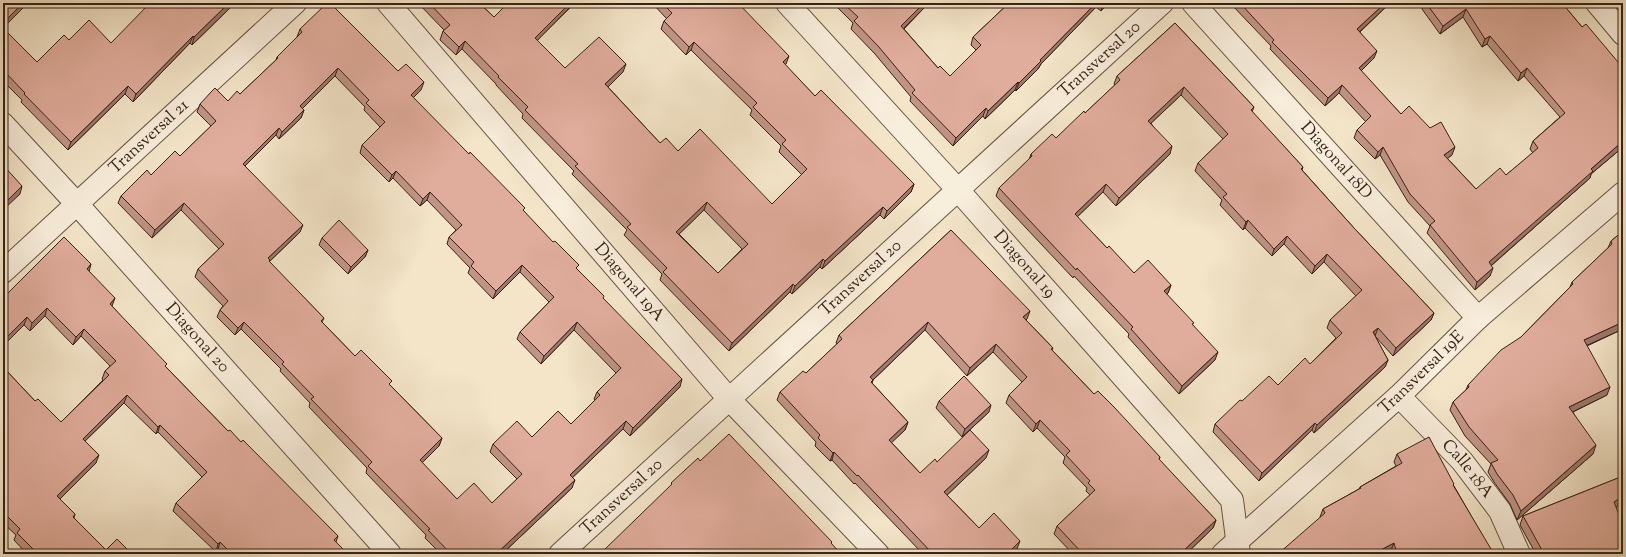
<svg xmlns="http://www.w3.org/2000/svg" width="1626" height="557" font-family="'Sorts Mill Goudy',serif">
	<rect width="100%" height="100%" fill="#f4e5c9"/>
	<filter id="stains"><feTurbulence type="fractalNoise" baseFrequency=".005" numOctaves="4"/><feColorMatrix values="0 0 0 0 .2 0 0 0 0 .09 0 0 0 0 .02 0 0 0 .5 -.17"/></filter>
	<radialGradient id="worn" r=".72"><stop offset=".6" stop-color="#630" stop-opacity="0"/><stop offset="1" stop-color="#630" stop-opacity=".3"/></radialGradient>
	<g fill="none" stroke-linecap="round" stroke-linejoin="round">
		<defs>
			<g id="minor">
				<path id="s1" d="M388 3 729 399 878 554"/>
				<path id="s2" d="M787 3 958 190 1232 500 1239 554"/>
				<path id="s3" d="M1193 3 1478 318"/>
				<path d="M1597 3 1623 34"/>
				<path id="s4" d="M3 124 77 204 390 554"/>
				<path id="s5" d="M3 272 295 3"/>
				<path id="s6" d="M1399 396 1462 461 1500 511 1519 554"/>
				<path id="s7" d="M560 554 1162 3"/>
				<path id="s8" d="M1223 554 1399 396 1478 318 1623 193"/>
			</g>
		</defs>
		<use href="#minor" stroke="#665243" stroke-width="24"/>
		<use href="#minor" stroke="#f8eedc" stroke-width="22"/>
	</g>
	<g fill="#c19486" stroke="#372116" fill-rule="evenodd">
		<path d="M3 3H28L3 28 37 62 69 40 111 43 235 3 192 45 190 43 133 102 125 94 68 150 21 102 22 100 3 81Z"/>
		<path d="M418 3H479L494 17 574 4 537 40 565 68 623 72 608 87 660 143 678 151 772 204 802 175 779 152 781 146 750 115 752 110 691 50 686 55 661 29 664 21 667 19 652 3H738L786 64 785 65 815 96 914 184 911 192 884 219 880 215 822 269 820 267 792 294 790 292 729 351 660 280 662 274 624 235 627 230 572 174 574 171 522 118 523 114 496 85V84L462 49 456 55 440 40 443 31 444 30ZM704 210 742 249 718 273 679 234Z"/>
		<path d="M833 3H926L924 8 904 29 938 68 950 76 976 50 971 45 973 37 1009 3H1109L1101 11 1096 7 1041 64 1038 69 1016 91 1015 90 985 119 983 116 953 146 910 101 911 97 875 54 851 29 853 23Z"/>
		<path d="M1230 3H1389L1388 5 1360 32 1374 58 1361 71 1401 114 1452 155 1447 158 1476 189 1506 175 1533 153 1530 149 1533 141 1560 117 1524 76 1518 81 1487 44 1482 47 1463 17 1440 34 1422 9 1424 3H1562L1582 27 1623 68V147L1591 174 1590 178 1491 266 1490 276 1475 290 1427 233 1430 226 1408 202 1380 155 1375 159 1354 138 1357 130 1366 122 1339 93 1325 106 1270 49 1271 46Z"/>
		<path d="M1175 23 1254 107 1252 112 1303 167 1302 170 1354 228 1434 313 1431 320 1393 356 1375 336 1388 360 1385 367 1314 433 1312 430 1259 481 1213 432 1215 424 1242 401 1278 385 1310 364 1336 338 1327 328 1330 320 1356 296 1324 262 1312 274 1284 244 1272 256 1245 228 1243 230 1220 205 1222 200 1195 171 1198 163 1223 139 1181 95 1151 123 1170 154 1116 206 1103 192 1077 217 1107 248 1134 273 1171 285 1168 293 1166 294 1193 325 1215 360 1179 394 1128 337 1129 334 1074 276 1073 278 996 196 999 188 1029 160 1031 154 1056 138 1085 113 1115 85 1114 84 1117 76Z"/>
		<path d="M300 29 398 71 421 90 413 98 524 212 577 269 680 387 630 436 623 429 572 478V488L502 554H441L425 538 426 535 366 473 367 468 309 407 310 403 280 371 281 369 241 329 235 335 217 317 220 310 223 306 195 277 198 269 219 249 181 210 152 238 118 203 121 196 151 175 180 156 211 126 197 112 200 104 228 101 240 94 276 60 277 57 297 37ZM335 76 365 107 364 110 380 127 362 145 360 153 389 182 393 178 420 206 427 200 456 230 449 237 447 244 470 268 468 273 493 299 520 272 549 302 520 332 517 339 541 364 574 330 616 373 597 392 594 399 595 400 571 424 532 437 493 444 490 452 517 479 492 503 457 499 422 463 439 446 442 438 390 385 355 356 322 322 324 318 269 262 300 232 245 166 276 135 279 139 301 118 304 110 302 108Z"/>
		<path d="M951 230 1027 319 1026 320 1053 348 1052 350 1094 394 1160 457 1159 460 1216 520 1213 528 1186 554H1073L1054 534 1057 526 1090 495 1086 491 1087 488 1063 463 1065 457 1037 428 1033 432 1006 403 1009 395 1022 382 993 352 967 376 925 330 873 380 872 383 908 422 905 430 891 442 920 473 937 462 986 458 947 495 979 528 1017 549 1012 554H923L855 483 854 484 832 460 830 461 815 446 816 442 777 400 780 392 806 373 837 344 836 343 839 335Z"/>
		<path d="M1623 231V329L1587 346 1607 395 1573 412 1593 454 1517 520 1510 504 1494 482 1488 472 1491 464 1465 436 1450 410 1453 402 1466 390 1468 385 1521 337 1570 287 1572 282 1608 248 1611 241Z"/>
		<path d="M322 238 368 250 365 257 348 274 319 245Z"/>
		<path d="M89 272 112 306 166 367 228 431 241 442 338 536 336 542 348 554H222L218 550 216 552 173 511 176 503 202 477 158 432 156 434 124 403 85 441 96 463 60 499 75 514 74 518 106 550 132 554H27L14 540 16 535 3 523V367L35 401 61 422 103 380 102 379 105 371 110 366 81 336 73 345 45 316 30 331 24 325 3 298Z"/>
		<path d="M1622 379H1623V406L1619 388Z"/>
		<path d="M939 401 989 412 962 437 936 408Z"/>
		<path d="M1397 454 1454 486 1493 554H1392L1391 550 1320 517 1323 509 1359 489 1360 487 1396 466 1394 462Z"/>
		<path d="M1623 476V503L1616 507 1623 554H1536L1520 525 1523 516Z"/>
	</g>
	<g fill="#9d786d" stroke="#372116">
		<path d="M23 3H28L3 28V23Z"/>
		<path d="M229 3H235L192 45 194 37Z"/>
		<path d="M570 3H574L532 46 535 38Z"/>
		<path d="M924 3H926L924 8 898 34 901 26Z"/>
		<path d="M1096 3H1098L1096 7 1041 64 1038 69 1016 91 1019 83 1040 60Z"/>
		<path d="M1103 3H1109L1101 11Z"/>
		<path d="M1385 3H1389L1388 5 1354 37 1357 29Z"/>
		<path d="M1466 9 1463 17 1440 34 1443 26Z"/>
		<path d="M193 36 190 43 133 102 136 94Z"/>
		<path d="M1490 36 1487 44 1482 47 1485 39Z"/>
		<path d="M465 41 462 49 456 55 459 47Z"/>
		<path d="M694 42 691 50 686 55 689 47Z"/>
		<path d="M1377 51 1374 58 1356 76 1359 68Z"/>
		<path d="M789 56 786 64 780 70 783 62Z"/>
		<path d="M626 64 623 72 602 93 605 84Z"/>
		<path d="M338 68 335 76 297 114 300 106Z"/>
		<path d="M1527 68 1524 76 1518 81 1521 73Z"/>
		<path d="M424 82 421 90 408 103 411 95Z"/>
		<path d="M1018 82 1015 90 985 119 988 111Z"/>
		<path d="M1342 85 1339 93 1325 106 1328 98Z"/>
		<path d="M128 86 125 94 68 150 71 142Z"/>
		<path d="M1184 87 1181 95 1146 128 1148 121Z"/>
		<path d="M986 108 983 116 953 146 956 138Z"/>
		<path d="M304 110 301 118 279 139 282 132Z"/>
		<path d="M279 128 276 135 240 171 243 164Z"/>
		<path d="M1623 141V147L1591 174 1590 178 1486 270 1489 262 1591 169Z"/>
		<path d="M1172 146 1170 154 1116 206 1119 198Z"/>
		<path d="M1383 147 1380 155 1375 159 1378 152Z"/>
		<path d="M1455 147 1452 155 1442 163 1444 155Z"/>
		<path d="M396 171 393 178 389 182 392 175Z"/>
		<path d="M914 184 911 192 884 219 887 211Z"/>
		<path d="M1106 184 1103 192 1072 222 1075 214Z"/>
		<path d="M22 186 20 194 3 210V205Z"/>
		<path d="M430 192 427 200 420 206 423 199Z"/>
		<path d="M707 202 704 210 673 240 676 232Z"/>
		<path d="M184 203 181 210 152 238 155 230Z"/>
		<path d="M883 207 880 215 822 269 825 261Z"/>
		<path d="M1248 220 1245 228 1243 230 1246 222Z"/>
		<path d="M303 225 300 232 269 262 268 258Z"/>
		<path d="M1287 236 1284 244 1272 256 1274 249Z"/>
		<path d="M368 250 365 257 348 274 351 267Z"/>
		<path d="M1327 254 1324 262 1312 274 1315 266Z"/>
		<path d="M823 259 820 267 792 294 795 286Z"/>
		<path d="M91 264 89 272 87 269Z"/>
		<path d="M522 265 520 272 493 299 496 291Z"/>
		<path d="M1493 268 1490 276 1475 290 1477 282Z"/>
		<path d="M793 284 790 292 729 351 732 343Z"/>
		<path d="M1171 285 1168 293 1161 299 1164 291Z"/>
		<path d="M115 298 112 306 107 311 110 304Z"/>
		<path d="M47 308 45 316 30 331 32 323Z"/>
		<path d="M1030 311 1027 319 1021 325 1023 317Z"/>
		<path d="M1434 313 1431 320 1393 356 1396 348Z"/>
		<path d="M27 317 24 325 3 346V341Z"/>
		<path d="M244 322 241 329 235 335 238 328Z"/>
		<path d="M577 322 574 330 541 364 544 356Z"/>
		<path d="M928 322 925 330 873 380 870 388V377Z"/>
		<path d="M1623 322V329L1581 348 1584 340Z"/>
		<path d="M1378 328 1375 336 1373 332Z"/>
		<path d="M84 329 81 336 73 345 76 337Z"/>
		<path d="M996 344 993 352 967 376 970 368Z"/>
		<path d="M1218 352 1215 360 1179 394 1182 386Z"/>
		<path d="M1388 360 1385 367 1314 433 1317 425Z"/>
		<path d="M682 379 680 387 630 436 633 428Z"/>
		<path d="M1610 387 1607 395 1566 415 1569 407Z"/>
		<path d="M127 395 124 403 80 446 83 439Z"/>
		<path d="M991 405 989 412 962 437 965 429Z"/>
		<path d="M1040 420 1037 428 1033 432 1036 424Z"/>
		<path d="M626 421 623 429 567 483 570 475Z"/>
		<path d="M908 422 905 430 886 448 889 440Z"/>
		<path d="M1315 423 1312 430 1259 481 1262 473Z"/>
		<path d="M160 425 158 432 156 434 158 427Z"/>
		<path d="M442 438 439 446 417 468 420 460Z"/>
		<path d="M1596 445 1593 454 1517 520 1521 511Z"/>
		<path d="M989 450 986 458 942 500 944 492Z"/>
		<path d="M834 452 832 460 830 461 833 453Z"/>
		<path d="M99 455 96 463 55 504 57 496Z"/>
		<path d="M575 480 572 488 502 554H496Z"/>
		<path d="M1623 496V503L1611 510 1614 502Z"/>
		<path d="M1216 520 1213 528 1186 554H1180Z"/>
		<path d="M1020 541 1017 549 1012 554H1007Z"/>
		<path d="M220 542 218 550 216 552 218 544Z"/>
		<path d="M1394 543 1391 550 1384 554H1373Z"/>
	</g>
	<g fill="#e0ac9c" stroke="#372116" fill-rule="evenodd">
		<path d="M3 3H23L3 23Z"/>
		<path d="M150 3H229L194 37 193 36 136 94 128 86 71 142 24 94 25 93 3 70V28L37 62 64 35 69 40 89 20 111 43Z"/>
		<path d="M327 3H330L398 71 406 64 424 82 411 95 469 154 470 152 525 208 523 210 553 242 555 241 579 265 576 268 604 296 603 298 682 379 633 428 626 421 570 475 575 480 496 554H451L428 530 430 529 368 466 372 462 311 399 314 397 282 364 284 362 244 322 238 328 220 310 228 301 198 269 224 244 184 203 155 230 121 196 147 170 151 175 175 151 180 156 216 121 200 104 212 91 215 88 228 101 237 91 240 94 278 58 277 57 302 32 300 29ZM338 68 369 100 366 103 385 122 362 145 392 175 396 171 423 199 430 192 462 225 449 237 474 262 471 266 496 291 522 265 554 297 520 332 544 356 577 322 621 368 597 392 600 395 571 424 558 411 532 437 517 421 493 444 522 474 492 503 474 483 457 499 420 460 442 438 389 384 392 381 361 350 355 356 321 321 324 318 269 261 270 260 268 258 303 225 243 164 279 128 282 132 304 110 300 106Z"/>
		<path d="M429 3H479L494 17 508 3H570L535 38 565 68 599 37 626 64 605 84 660 143 666 138 678 151 700 129 772 204 807 169 782 144 786 140 753 107 757 103 694 42 689 47 664 21 672 13 662 3H738L789 56 783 62 815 96 821 90 914 184 887 211 883 207 825 261 823 259 795 286 793 284 732 343 663 272 667 268 627 227 631 224 575 166 578 164 525 110 528 107 498 77 499 76 465 41 459 47 443 31 450 25ZM707 202 748 244 718 273 676 232Z"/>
		<path d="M843 3H924L901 26 938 68 940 66 950 76 981 45 973 37 1009 3H1096L1040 60 1041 61 1019 83 1018 82 988 111 986 108 956 138 912 93 915 90 878 46 854 21 858 17Z"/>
		<path d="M1240 3H1385L1357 29 1377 51 1359 68 1401 114 1409 106 1430 128 1441 122 1455 147 1444 155 1476 189 1500 168 1506 175 1538 148 1533 141 1565 113 1527 68 1521 73 1490 36 1485 39 1466 9 1443 26 1426 3H1562L1582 27 1586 24 1623 68V141L1591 169 1593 171 1489 262 1493 268 1477 282 1430 225 1435 221 1410 194 1383 147 1378 152 1357 130 1371 116 1342 85 1328 98 1272 42 1274 40Z"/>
		<path d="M1175 23 1254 107 1251 110 1303 167 1301 169 1354 228 1434 313 1396 348 1378 328 1373 332 1388 360 1317 425 1315 423 1262 473 1215 424 1240 400 1242 401 1269 376 1278 385 1305 358 1310 364 1342 333 1330 320 1362 290 1327 254 1315 266 1287 236 1274 249 1248 220 1246 222 1223 197 1227 194 1198 163 1228 134 1184 87 1148 121 1172 146 1119 198 1106 184 1075 214 1107 248 1109 246 1134 273 1148 260 1171 285 1164 291 1194 323 1192 324 1218 352 1182 386 1131 329 1133 327 1077 268 1076 270 999 188 1032 156 1031 154 1052 134 1056 138 1084 111 1085 113 1120 80 1117 76Z"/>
		<path d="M3 165 22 186 3 205Z"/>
		<path d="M339 220 368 250 351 267 322 238Z"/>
		<path d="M951 230 1030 311 1023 317 1053 348 1051 349 1094 394 1098 391 1115 408 1160 457 1159 459 1216 520 1180 554H1083L1057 526 1095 490 1088 483 1090 481 1066 455 1070 451 1040 420 1036 424 1009 395 1027 377 996 344 970 368 928 322 870 377 873 380 871 382 908 422 889 440 920 473 935 459 937 462 970 430 989 450 944 492 979 528 994 513 1020 541 1007 554H933L858 475 857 476 834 452 833 453 818 438 820 435 780 392 803 371 806 373 842 339 839 335Z"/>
		<path d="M1623 231V322L1584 340 1610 387 1569 407 1596 445 1521 511 1513 495 1497 474 1491 463 1498 460 1469 427 1453 402 1469 387 1468 385 1501 350 1521 337 1573 284 1572 282 1612 244 1611 241Z"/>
		<path d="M64 237 91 264 87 269 115 298 110 304 167 364 165 366 228 431 230 430 241 442 243 440 338 536 334 540 348 554H232L220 542 218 544 176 503 207 472 160 425 158 427 127 395 83 439 99 455 57 496 75 514 73 517 106 550 117 539 132 554H38L17 533 20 529 3 512V367L35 401 38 399 61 422 109 375 105 371 116 361 84 329 76 337 47 308 32 323 27 317 3 341V298Z"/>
		<path d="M964 376 991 405 965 429 939 401Z"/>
		<path d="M729 434 832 542 831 543 841 554H597L601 550 602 552 672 484 671 483 698 458 700 461Z"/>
		<path d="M1429 437 1454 484 1453 485 1491 549 1493 554H1397L1394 543 1373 554H1278L1325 513 1323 509 1361 488 1360 487 1402 463 1397 454Z"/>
		<path d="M1623 476V496L1614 502 1623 525V554H1544L1542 550 1523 516Z"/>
	</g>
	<g text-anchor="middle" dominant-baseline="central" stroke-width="3" stroke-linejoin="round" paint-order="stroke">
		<g font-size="17" fill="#372116" stroke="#f8eedc">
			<text stroke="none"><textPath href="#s7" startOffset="732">Transversal 20</textPath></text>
			<text stroke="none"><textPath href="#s5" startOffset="199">Transversal 21</textPath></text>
			<text stroke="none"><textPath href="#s3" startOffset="213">Diagonal 18D</textPath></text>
			<text stroke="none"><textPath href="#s2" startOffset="353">Diagonal 19</textPath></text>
			<text stroke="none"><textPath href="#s7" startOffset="408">Transversal 20</textPath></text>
			<text stroke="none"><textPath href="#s1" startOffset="369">Diagonal 19A</textPath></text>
			<text stroke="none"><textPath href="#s4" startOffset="289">Diagonal 20</textPath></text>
			<text stroke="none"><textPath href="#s8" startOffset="269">Transversal 19E</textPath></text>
			<text stroke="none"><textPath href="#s6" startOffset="100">Calle 18A</textPath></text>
			<text stroke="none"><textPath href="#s7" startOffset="84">Transversal 20</textPath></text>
		</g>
	</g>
	<rect width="1626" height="557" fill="none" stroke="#f4e5c9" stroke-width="16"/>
	<rect x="4" y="4" width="1618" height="549" fill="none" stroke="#372116" stroke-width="2"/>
	<rect x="8" y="8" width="1610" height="541" fill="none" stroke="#372116"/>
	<rect width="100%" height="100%" filter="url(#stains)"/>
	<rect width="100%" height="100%" fill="url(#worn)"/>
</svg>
